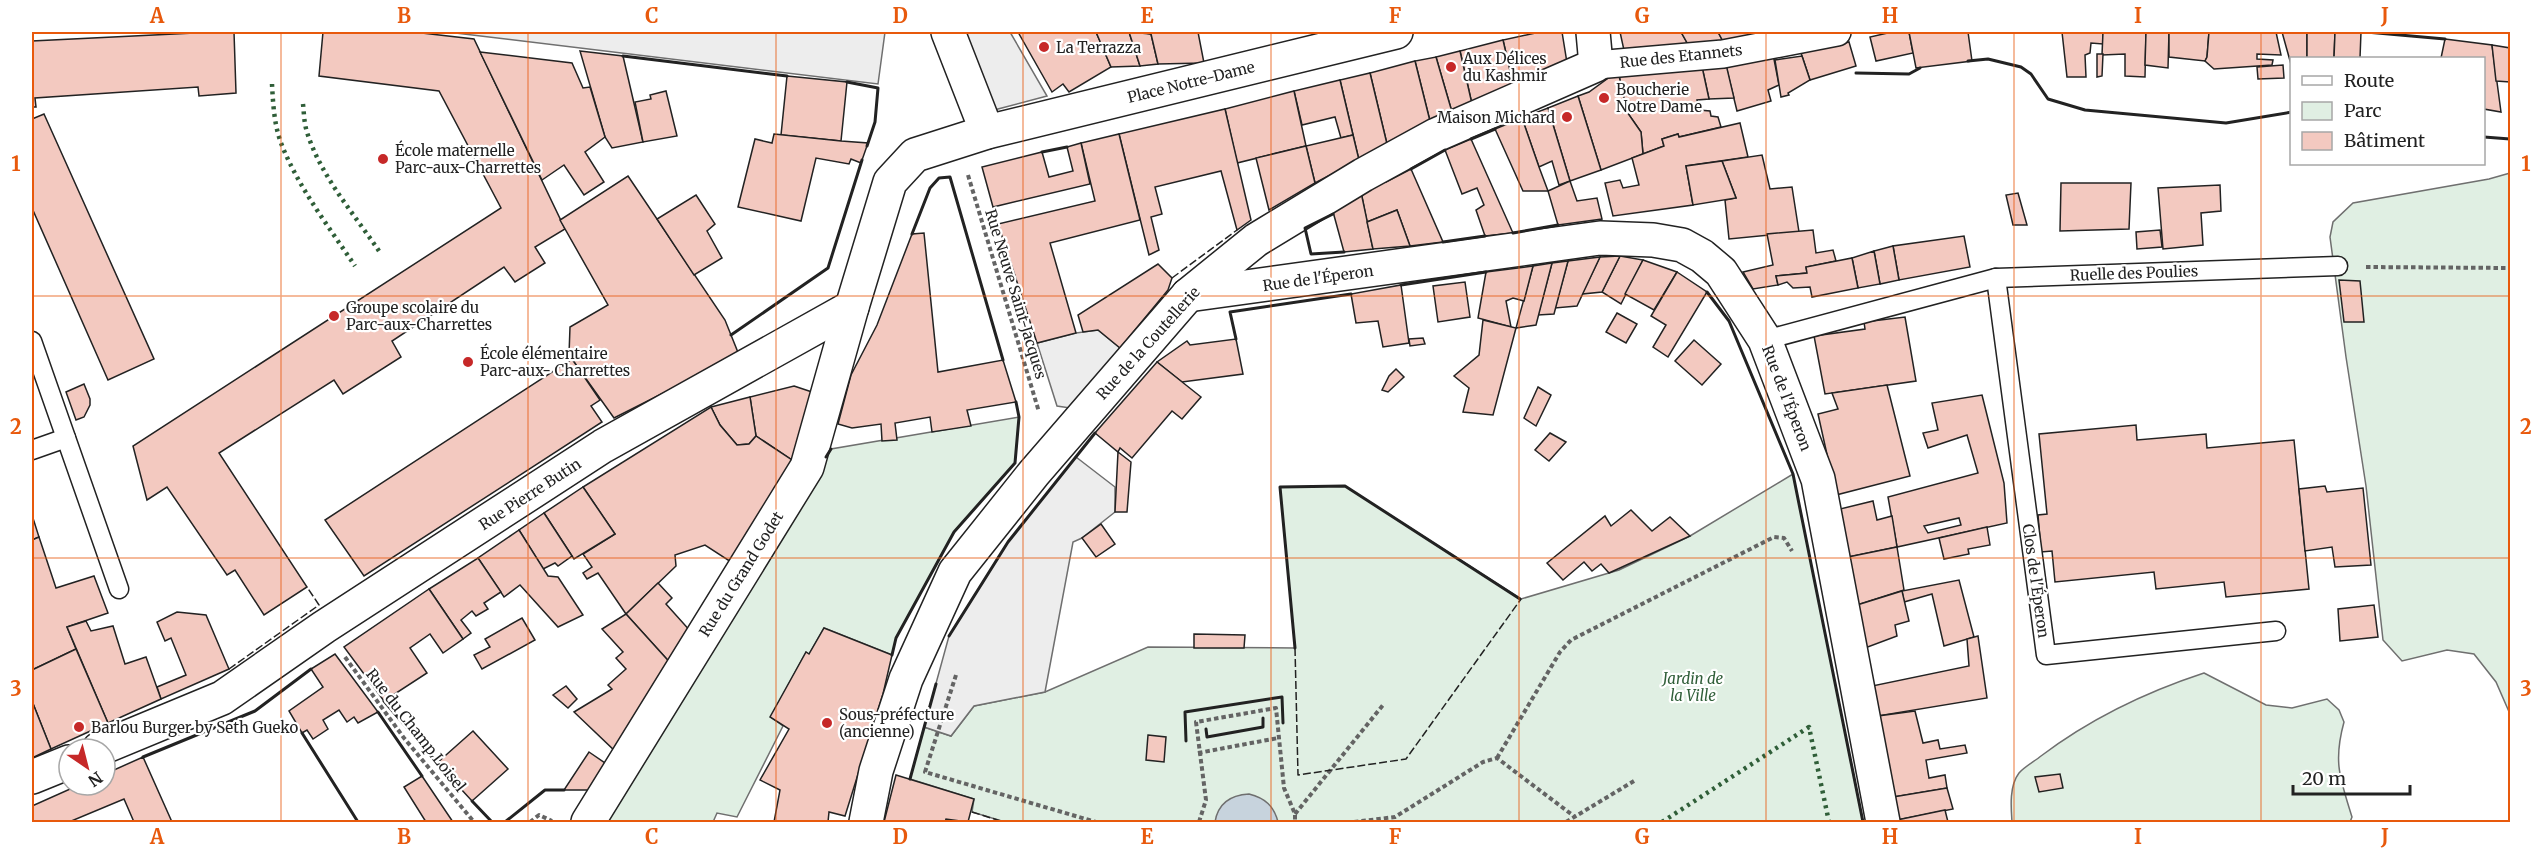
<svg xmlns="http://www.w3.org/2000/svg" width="2542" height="854" font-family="Merriweather,serif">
	<rect width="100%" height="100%" fill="#fff"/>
	<g fill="#e0efe3" stroke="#6f6f6f" stroke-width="1.5">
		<path d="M2510 173V714L2496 682 2474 654 2447 650 2402 661 2383 640 2366 486 2346 357 2330 237 2333 222 2353 203 2489 179Z"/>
		<path d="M1019 417 1015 463 954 532 896 638 892 655 824 628 809 654 806 652 771 717 783 726 737 817 717 813 713 822H607L702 668 831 449Z"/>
		<path d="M1793 474 1863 822H1005L972 812 974 799 910 779 924 727 951 736 974 706 1045 692 1148 647 1295 648 1280 487 1345 486 1521 599 1619 570 1690 536Z"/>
		<path d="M2204 673 2266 705 2292 708 2327 699 2339 710 2344 722C2333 762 2340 778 2352 817L2350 822H2012C2011 808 2009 786 2019 773 2024 767 2035 761 2041 756 2090 719 2146 692 2204 673Z"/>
	</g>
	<g fill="#ededed" stroke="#6f6f6f" stroke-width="1.5">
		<path d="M447 32H885L878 84Z"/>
		<path d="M960 32H1010L1047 96 994 110Z"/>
		<path d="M1098 330 1120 348 1070 408 1057 406 1037 343 1076 333Z"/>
		<path d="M1076 457 1115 487V512L1082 538 1073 542 1045 692 974 706 951 736 924 727 949 636 1008 542Z"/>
	</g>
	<path fill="#c7d3dd" stroke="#6f6f6f" stroke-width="1.5" d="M1249 794C1265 798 1274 806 1278 822H1215C1218 803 1231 795 1249 794Z"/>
	<g fill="#f3c9c0" stroke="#222" stroke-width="1.5" fill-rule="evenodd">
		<path d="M194 32H234L236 93 199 96 198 87 35 98 36 107H32V41L194 33Z"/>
		<path d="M323 32H413L474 39 565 229 535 247 545 263 515 282 504 267 392 341 401 357 343 394 334 380 219 453 307 587 264 615 235 570 227 575 167 487 147 500 133 446 501 208 439 91 319 76Z"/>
		<path d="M1018 32H1096L1111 67 1069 92 1063 84 1052 92Z"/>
		<path d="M1096 32H1129L1140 66 1111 67Z"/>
		<path d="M1129 32 1151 34 1158 64 1140 66Z"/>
		<path d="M1140 32H1198L1204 63 1158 64 1151 34Z"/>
		<path d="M1540 32H1562L1568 69 1514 88 1503 40Z"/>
		<path d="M1620 32H1681L1690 48 1625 55Z"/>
		<path d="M1681 32H1718L1726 47 1690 48Z"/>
		<path d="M1718 32H1783L1726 47Z"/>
		<path d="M1892 32H1909L1913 53 1876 61 1870 37Z"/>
		<path d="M1909 32H1968L1972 61 1916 68Z"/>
		<path d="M2062 32H2103V44L2091 43 2090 53 2085 55 2086 77H2067Z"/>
		<path d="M2103 32H2146L2145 77 2125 76V54L2102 55Z"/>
		<path d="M2146 32H2169L2168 68 2145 65Z"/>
		<path d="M2169 32H2209L2207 57 2205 61 2169 57Z"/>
		<path d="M2209 32H2276L2281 55 2257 54V59L2273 60 2272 65 2214 69 2205 61 2207 57Z"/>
		<path d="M2282 32H2307V58H2292V68Z"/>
		<path d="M2307 32H2335L2334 58H2307Z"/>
		<path d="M2335 32H2361L2360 58H2334Z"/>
		<path d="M2445 39 2492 45 2501 112 2484 109V58H2441Z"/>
		<path d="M1503 40 1514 88 1472 104 1460 51Z"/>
		<path d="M1849 42 1856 66 1810 80 1801 53Z"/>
		<path d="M2492 45 2510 48V82L2496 81Z"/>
		<path d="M580 51 623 56 643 142 612 148 605 137Z"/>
		<path d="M1460 51 1472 104 1452 112 1436 57Z"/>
		<path d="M480 52 572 63 583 88 590 87 605 137 585 152 604 182 584 195 564 165 542 180Z"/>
		<path d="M1773 54 1779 85 1768 90 1771 101 1737 111 1726 66Z"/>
		<path d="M2097 54H2103L2102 76 2097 77Z"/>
		<path d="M1802 56 1810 80 1788 93 1789 95 1781 97 1775 60Z"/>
		<path d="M1436 57 1452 112 1430 121 1415 61Z"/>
		<path d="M1725 60 1734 98 1709 99 1701 62Z"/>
		<path d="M1415 61 1430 121 1387 144 1370 73Z"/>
		<path d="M1701 62 1709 99 1697 100 1699 110 1710 111 1711 116 1718 117 1721 127 1679 137 1678 134 1662 139 1664 146 1643 154 1641 132 1627 112 1618 71Z"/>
		<path d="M2283 65 2284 78 2258 79 2257 67Z"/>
		<path d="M1618 71 1627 112 1641 132 1643 154 1601 170 1578 96 1589 92Z"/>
		<path d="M1370 73 1387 144 1359 160 1340 80Z"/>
		<path d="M787 76 847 82 841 141 781 135Z"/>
		<path d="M1340 80 1353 135 1341 138 1335 117 1302 125 1294 91Z"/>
		<path d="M666 91 677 136 643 142 635 102 651 99 650 95Z"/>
		<path d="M1294 91 1306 146 1237 163 1225 109Z"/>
		<path d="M1578 96 1601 170 1570 181 1548 108Z"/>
		<path d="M1548 108 1570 181 1559 185 1552 161 1539 167 1522 118Z"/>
		<path d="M1225 109 1251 220 1237 230 1221 171 1155 187 1162 214 1151 217 1159 250 1149 255 1119 134Z"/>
		<path d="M44 114 154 359 108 380 32 208V119Z"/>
		<path d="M1522 118 1539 167 1548 191H1523L1495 129Z"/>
		<path d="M1740 123 1748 157 1686 166 1693 205 1613 216 1605 183 1620 180 1623 188 1639 185 1632 158 1664 146 1662 139 1678 134 1679 137Z"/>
		<path d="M774 134 841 141 868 143 861 163 851 159 849 164 816 158 801 221 738 207 755 139 772 143Z"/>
		<path d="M1119 134 1140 220 1050 243 1076 333 1037 343 998 224 1095 201 1081 143Z"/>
		<path d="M1353 135 1359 160 1315 183 1306 146Z"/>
		<path d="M1471 139 1513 233 1485 236 1476 210 1484 205 1477 188 1462 194 1445 150Z"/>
		<path d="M1081 143 1090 184 993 207 982 167 1042 152 1049 177 1073 171 1067 147Z"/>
		<path d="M1306 146 1315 183 1269 210 1256 158Z"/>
		<path d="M1762 155 1770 189 1792 187 1799 232 1729 239 1725 200 1736 198 1722 161Z"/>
		<path d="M1722 161 1736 198 1693 205 1686 166Z"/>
		<path d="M1411 169 1443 242 1410 246 1397 210 1367 222 1361 192 1383 178 1386 182Z"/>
		<path d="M628 176 725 320 739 355 614 418 569 355 570 327 608 305 560 220Z"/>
		<path d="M1570 181 1577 201 1597 198 1602 219 1558 225 1548 191Z"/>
		<path d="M2061 183H2131L2129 229 2060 231Z"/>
		<path d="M2220 185 2221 211 2201 213 2203 245 2163 249 2158 188Z"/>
		<path d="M1361 192 1373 249 1344 252 1332 208Z"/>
		<path d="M2018 193 2027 225H2013L2006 195Z"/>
		<path d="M696 195 715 224 707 231 722 258 694 275 657 219Z"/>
		<path d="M1397 210 1410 246 1373 249 1367 222Z"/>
		<path d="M1813 230 1816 253 1833 250 1836 261 1806 267 1807 273 1776 276 1778 285 1753 289 1743 272 1773 265 1767 234Z"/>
		<path d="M2160 230 2162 247 2137 249 2136 232Z"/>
		<path d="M924 233 938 372 1003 360 1016 402 967 410 971 426 932 432 930 417 895 423 897 440 882 441 881 424 852 428 838 424 851 375 877 325 912 234Z"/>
		<path d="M1964 236 1970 267 1899 280 1893 246Z"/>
		<path d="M1893 246 1899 280 1880 284 1874 251Z"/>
		<path d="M1874 251 1880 284 1858 288 1852 258Z"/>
		<path d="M1620 256 1643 260 1621 304 1602 292Z"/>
		<path d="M1620 256 1602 292 1582 294 1600 257Z"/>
		<path d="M1600 257 1577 306 1555 308 1568 261Z"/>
		<path d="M1852 258 1858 288 1812 297 1810 287 1793 288 1787 282 1778 285 1776 276 1807 273 1806 267Z"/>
		<path d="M1643 260 1677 272 1654 310 1625 294Z"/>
		<path d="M1568 261 1554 314 1538 315 1552 263Z"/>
		<path d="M1552 263 1536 325 1516 328 1533 266Z"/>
		<path d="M1158 264 1172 278 1168 290 1120 348 1098 330 1083 332 1078 315Z"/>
		<path d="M1533 266 1524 301 1513 298 1506 301 1511 327 1478 318 1486 272Z"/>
		<path d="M1677 272 1707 292 1668 357 1653 347 1666 325 1651 316Z"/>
		<path d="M2339 280 2360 281 2364 322H2344Z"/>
		<path d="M1465 282 1470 317 1438 322 1433 286Z"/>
		<path d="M1401 285 1409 343 1383 347 1378 321 1356 323 1351 294Z"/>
		<path d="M1617 313 1637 324 1626 343 1606 332Z"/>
		<path d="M1905 317 1916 381 1825 394 1814 336 1865 329 1864 322Z"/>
		<path d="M1483 320 1516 328 1493 415 1463 412 1469 388 1454 376 1479 355Z"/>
		<path d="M1423 338 1425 344 1410 346 1409 339Z"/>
		<path d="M1236 339 1243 374 1182 382 1157 362 1187 341 1190 345Z"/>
		<path d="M1694 340 1721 364 1702 385 1675 361Z"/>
		<path d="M572 359 600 400 591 406 602 422 364 576 325 520Z"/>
		<path d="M1157 362 1201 397 1182 419 1172 411 1132 458 1120 448 1118 452 1095 433Z"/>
		<path d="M1396 369 1404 377 1388 392 1382 390 1389 376Z"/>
		<path d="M84 384 90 399V405L84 417 76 420 66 392Z"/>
		<path d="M1887 385 1910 476 1836 495 1818 414 1838 409 1832 393Z"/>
		<path d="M794 386 821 395 795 462 756 436 750 397Z"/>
		<path d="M1538 387 1551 395 1536 426 1524 418Z"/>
		<path d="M1982 395 2004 483 2007 523 1897 547 1888 497 1978 473 1967 435 1928 448 1923 433 1938 430 1932 403ZM1959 518 1961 525 1928 533 1924 526Z"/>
		<path d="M750 397 756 436 749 444 737 445 720 425 711 407Z"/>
		<path d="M711 407 720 425 737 445 749 444 756 436 795 462 731 562 705 545 675 555 676 566 626 614 598 573 587 579 583 573 592 567 583 554 615 534 583 487Z"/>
		<path d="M2136 425 2137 440 2206 434 2207 448 2294 440 2309 589 2226 597 2224 582 2156 589 2154 572 2055 582 2052 551 2041 552 2038 515 2047 514 2039 434Z"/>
		<path d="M1550 433 1566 442 1549 461 1535 450Z"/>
		<path d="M1118 452 1131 462 1127 512H1115Z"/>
		<path d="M2325 486 2327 492 2363 488 2371 565 2335 567 2332 547 2305 551 2299 489Z"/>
		<path d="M583 487 615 534 574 559 544 513Z"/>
		<path d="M1873 501 1877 520 1892 516 1897 547 1848 557 1840 509Z"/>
		<path d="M1631 510 1652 531 1670 517 1690 536 1609 573 1601 564 1592 571 1584 562 1563 580 1547 563 1605 516 1611 526Z"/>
		<path d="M544 513 572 556 558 566 555 563 543 569 519 530Z"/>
		<path d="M32 515 39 537 32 540Z"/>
		<path d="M1101 524 1115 544 1096 557 1082 538Z"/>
		<path d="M1987 527 1990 545 1968 549 1969 554 1944 559 1939 538Z"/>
		<path d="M519 530 548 576 558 577 583 615 558 627 520 585 504 597 478 558Z"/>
		<path d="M39 537 56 588 94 576 108 613 67 627 76 649 32 670V540Z"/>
		<path d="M1897 547 1904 590 1857 605 1848 557Z"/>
		<path d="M478 558 501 592 484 603 488 609 476 616 472 611 461 620 471 633 463 639 429 589Z"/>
		<path d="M1959 580 1974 637 1944 646 1932 594 1904 602 1902 591Z"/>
		<path d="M658 583 672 598 666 604 693 634 674 667 626 614Z"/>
		<path d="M429 589 463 639 443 653 430 634 410 648 427 673 384 701 344 647Z"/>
		<path d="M1902 591 1909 621 1895 625 1897 636 1865 648 1857 605Z"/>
		<path d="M2374 605 2378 637 2340 641 2338 609Z"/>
		<path d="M177 612 206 615 229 669 161 699 157 687 186 675 171 638 165 641 157 622Z"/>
		<path d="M626 614 674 667 615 751 574 712 612 689 608 685 626 669 616 658 623 652 602 629Z"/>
		<path d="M522 618 535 640 482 669 474 655 490 647 485 639Z"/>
		<path d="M86 621 91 631 113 626 125 664 146 657 161 699 108 723 67 627Z"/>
		<path d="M824 628 892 655 883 694 845 816 829 812 828 822H774L780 790 760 780 789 729 770 717 806 652 809 654Z"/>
		<path d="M1194 634 1245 635 1244 648H1194Z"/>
		<path d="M1978 636 1987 698 1878 716 1872 686 1969 666 1967 639Z"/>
		<path d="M76 649 108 723 51 749 32 701V670Z"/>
		<path d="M335 654 378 712 358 723 354 717 347 722 339 710 323 720 328 729 313 739 307 730 302 733 289 711 323 687 311 669Z"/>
		<path d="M566 686 577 699 568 708 553 695Z"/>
		<path d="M32 701 51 749 32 758Z"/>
		<path d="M1915 711 1923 743 1938 740 1940 749 1965 745 1967 753 1926 760 1929 778 1945 775 1947 788 1893 797 1878 716Z"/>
		<path d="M473 731 508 769 472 801 437 763Z"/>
		<path d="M1148 735 1166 737 1164 762 1146 760Z"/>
		<path d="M589 752 608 765 590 790H564Z"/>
		<path d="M143 757 172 822H134L124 799 69 822H32V806L79 785H105V774Z"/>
		<path d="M2060 774 2063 788 2039 792 2035 777Z"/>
		<path d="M896 775 974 799 968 822 946 819 945 822H884Z"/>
		<path d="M422 776 453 822H426L404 787Z"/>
		<path d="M1947 788 1953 809 1897 820 1893 797Z"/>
		<path d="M1945 810 1948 822H1898L1897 820Z"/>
	</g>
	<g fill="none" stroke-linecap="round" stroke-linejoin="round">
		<defs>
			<g id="service">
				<path d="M1996 278 2046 655 2276 631"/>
				<path d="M1765 340 1996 278 2338 266"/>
				<path d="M32 341 119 589"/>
				<path d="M32 450 66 438"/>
			</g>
			<path id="pedestrian" d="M1596 65 1723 54 1837 32"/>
			<g id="minor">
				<path d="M948 32 987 132"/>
				<path d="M1188 295 1600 238 1653 240 1682 245 1702 256 1721 272 1765 340 1818 479 1883 822"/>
				<path d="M99 749 222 698 324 627 603 446 852 307 890 182 915 155 987 132 1396 32"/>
				<path d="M32 777 69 762"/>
				<path d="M588 822 807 467 852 307"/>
				<path d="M866 822 876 771 906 679 955 572 1034 473 1188 295 1256 240 1363 175 1436 135 1596 65 1593 32"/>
			</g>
		</defs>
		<use href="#service" stroke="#222" stroke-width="21"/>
		<use href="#pedestrian" stroke="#222" stroke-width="30"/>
		<use href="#minor" stroke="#222" stroke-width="36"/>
		<g stroke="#646464" stroke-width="4" stroke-dasharray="4.5 3" stroke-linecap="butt">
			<path d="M968 175 1039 412"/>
			<path d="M2366 267 2510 268"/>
			<path d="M345 657 404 738 474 822"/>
			<path d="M956 675 925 772 1096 822"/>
			<path d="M1198 753 1278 738"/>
			<path d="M1497 758 1560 652 1571 640 1774 537 1784 538 1792 551"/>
			<path d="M1295 814 1383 705"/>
			<path d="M530 822 539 815 552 821"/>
			<path d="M1199 822 1206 800 1196 722 1276 708 1284 788 1295 814V822"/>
			<path d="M1354 822 1395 817 1483 762 1497 758 1575 817"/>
			<path d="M1566 822 1634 781"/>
		</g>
		<use href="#service" stroke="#fff" stroke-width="18"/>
		<use href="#pedestrian" stroke="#fff" stroke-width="27"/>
		<use href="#minor" stroke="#fff" stroke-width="33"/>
		<g stroke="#2f5e38" stroke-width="4.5" stroke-dasharray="3 4.5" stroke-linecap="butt">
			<path d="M272 84C273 103 274 124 281 143 298 187 329 227 355 266"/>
			<path d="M303 104C304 113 304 123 307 132 320 175 354 214 379 251"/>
			<path d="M1662 822 1809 727 1829 822"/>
		</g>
		<g stroke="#222" stroke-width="1.5" stroke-dasharray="8 3" stroke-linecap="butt">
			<path d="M1172 278 1237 230"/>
			<path d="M1295 648 1298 775 1406 759 1521 599"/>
			<path d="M229 669 319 605 307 587"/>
			<path d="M972 812 1004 822"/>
		</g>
		<g stroke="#222" stroke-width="3">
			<path d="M2366 32 2445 39"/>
			<path d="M623 56 787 76"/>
			<path d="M1968 61 1988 59 2021 67 2031 74 2048 99 2085 110 2226 123 2292 112"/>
			<path d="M1856 73 1909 74 1920 68"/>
			<path d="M847 82 878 88 875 122 867 146"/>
			<path d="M2484 137 2510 139"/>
			<path d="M1471 139 1495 129"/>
			<path d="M1042 152 1067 147"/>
			<path d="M1411 169 1445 150"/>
			<path d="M1333 214 1305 228 1311 254 1344 252"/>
			<path d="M1513 233 1558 225"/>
			<path d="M912 234 930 188 939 178 950 177 1003 360"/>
			<path d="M1443 242 1485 236"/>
			<path d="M1401 285 1486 272"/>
			<path d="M1707 292 1729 321 1793 474 1863 822"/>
			<path d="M731 335 828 268 862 160"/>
			<path d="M1236 339 1230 312 1351 294"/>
			<path d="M826 457 831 449"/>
			<path d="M949 636 1008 542 1095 433"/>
			<path d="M1295 648 1280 487 1345 486 1520 599"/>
			<path d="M892 655 896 638 954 532 1015 463 1019 417 1016 402"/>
			<path d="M384 701 437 763"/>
			<path d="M378 712 422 776"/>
			<path d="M1206 729 1207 737 1263 727V718"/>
			<path d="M302 733 358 822"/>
			<path d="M1186 741 1185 712 1282 697 1283 723"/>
			<path d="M143 757 255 711 311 669"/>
			<path d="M910 779 936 684"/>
			<path d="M472 801 492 822"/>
			<path d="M505 822 545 790H564"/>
		</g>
	</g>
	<path fill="none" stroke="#e8590c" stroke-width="1.5" stroke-opacity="0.55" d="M281 32V822M528 32V822M776 32V822M1023 32V822M1271 32V822M1519 32V822M1766 32V822M2014 32V822M2261 32V822M32 296H2510M32 558H2510"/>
	<g fill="#c62828" stroke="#fff" stroke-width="2">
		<circle cx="1044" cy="47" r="6"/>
		<circle cx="1451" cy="67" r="6"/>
		<circle cx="1604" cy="98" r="6"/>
		<circle cx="1567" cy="117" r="6"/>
		<circle cx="383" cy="159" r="6"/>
		<circle cx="334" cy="316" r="6"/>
		<circle cx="468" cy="362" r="6"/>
		<circle cx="827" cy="723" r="6"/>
		<circle cx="79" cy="727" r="6"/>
	</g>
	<g text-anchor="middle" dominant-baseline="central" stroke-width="4.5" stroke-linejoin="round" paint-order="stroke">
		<g font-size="15" fill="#222" stroke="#fff" text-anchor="start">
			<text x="1056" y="47">La Terrazza</text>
			<text x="1463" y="58">Aux Délices<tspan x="1463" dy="17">du Kashmir</tspan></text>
			<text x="1616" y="89">Boucherie<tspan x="1616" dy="17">Notre Dame</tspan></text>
			<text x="1555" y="117" text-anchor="end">Maison Michard</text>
			<text x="395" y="150">École maternelle<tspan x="395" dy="17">Parc-aux-Charrettes</tspan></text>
			<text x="346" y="307">Groupe scolaire du<tspan x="346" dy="17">Parc-aux-Charrettes</tspan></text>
			<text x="480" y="353">École élémentaire<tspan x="480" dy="17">Parc-aux- Charrettes</tspan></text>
			<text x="839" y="714">Sous-préfecture<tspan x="839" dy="17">(ancienne)</tspan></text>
			<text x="91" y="727">Barlou Burger by Seth Gueko</text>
		</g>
		<g font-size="15" fill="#222" stroke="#fff">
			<text transform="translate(1681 56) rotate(-6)">Rue des Etannets</text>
			<text transform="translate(1191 82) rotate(-14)">Place Notre-Dame</text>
			<text transform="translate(2134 273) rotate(-2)">Ruelle des Poulies</text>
			<text transform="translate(1318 278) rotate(-8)">Rue de l'Éperon</text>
			<text transform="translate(1016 294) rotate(73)">Rue Neuve Saint-Jacques</text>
			<text transform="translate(1148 343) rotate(-48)">Rue de la Coutellerie</text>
			<text transform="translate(1787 398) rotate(69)">Rue de l'Éperon</text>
			<text transform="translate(530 494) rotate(-33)">Rue Pierre Butin</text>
			<text transform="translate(741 574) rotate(-58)">Rue du Grand Godet</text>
			<text transform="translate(2036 581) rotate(82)">Clos de l'Éperon</text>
			<text transform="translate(416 730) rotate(52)">Rue du Champ Loisel</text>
		</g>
		<g font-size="15" font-style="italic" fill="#2f5e38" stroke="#fff">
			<text x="1693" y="678">Jardin de<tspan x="1693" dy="17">la Ville</tspan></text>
		</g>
	</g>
	<rect width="2542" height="854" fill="none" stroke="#ffffff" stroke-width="66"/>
	<rect x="2290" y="57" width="195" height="108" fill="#ffffff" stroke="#a7a7a7" stroke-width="1.5"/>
	<rect x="2302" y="76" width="30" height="9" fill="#ffffff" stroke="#a7a7a7" stroke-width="1.5"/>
	<text x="2344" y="87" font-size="18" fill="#222222">Route</text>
	<rect x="2302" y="102" width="30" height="18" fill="#e0efe3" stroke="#a7a7a7" stroke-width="1.5"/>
	<text x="2344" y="117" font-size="18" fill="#222222">Parc</text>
	<rect x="2302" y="132" width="30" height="18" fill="#f3c9c0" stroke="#a7a7a7" stroke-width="1.5"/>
	<text x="2344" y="147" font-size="18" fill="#222222">Bâtiment</text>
	<g transform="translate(87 767) rotate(145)"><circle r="28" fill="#ffffff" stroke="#a7a7a7" stroke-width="1.5"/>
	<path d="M0-4.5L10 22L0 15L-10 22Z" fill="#c62828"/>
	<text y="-9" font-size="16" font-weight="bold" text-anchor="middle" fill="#222222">N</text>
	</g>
	<path d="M2293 785v9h117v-9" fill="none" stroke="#222222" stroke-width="3"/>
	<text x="2302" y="785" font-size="18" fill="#222222" stroke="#ffffff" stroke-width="4.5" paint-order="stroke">20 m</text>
	<rect x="33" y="33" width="2476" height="788" fill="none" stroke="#e8590c" stroke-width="2"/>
	<g font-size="20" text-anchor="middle" font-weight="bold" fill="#e8590c">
		<text x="157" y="23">A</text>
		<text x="404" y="23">B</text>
		<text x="652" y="23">C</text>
		<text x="900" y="23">D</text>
		<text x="1147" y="23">E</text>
		<text x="1395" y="23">F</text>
		<text x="1642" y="23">G</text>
		<text x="1890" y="23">H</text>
		<text x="2138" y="23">I</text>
		<text x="2385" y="23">J</text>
		<text x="16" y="171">1</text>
		<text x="2526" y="171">1</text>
		<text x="16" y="434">2</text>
		<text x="2526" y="434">2</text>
		<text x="16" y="696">3</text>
		<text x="2526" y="696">3</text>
		<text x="157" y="844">A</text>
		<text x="404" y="844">B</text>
		<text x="652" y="844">C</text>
		<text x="900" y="844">D</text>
		<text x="1147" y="844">E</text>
		<text x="1395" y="844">F</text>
		<text x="1642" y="844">G</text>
		<text x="1890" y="844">H</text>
		<text x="2138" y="844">I</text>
		<text x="2385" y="844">J</text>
	</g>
</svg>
